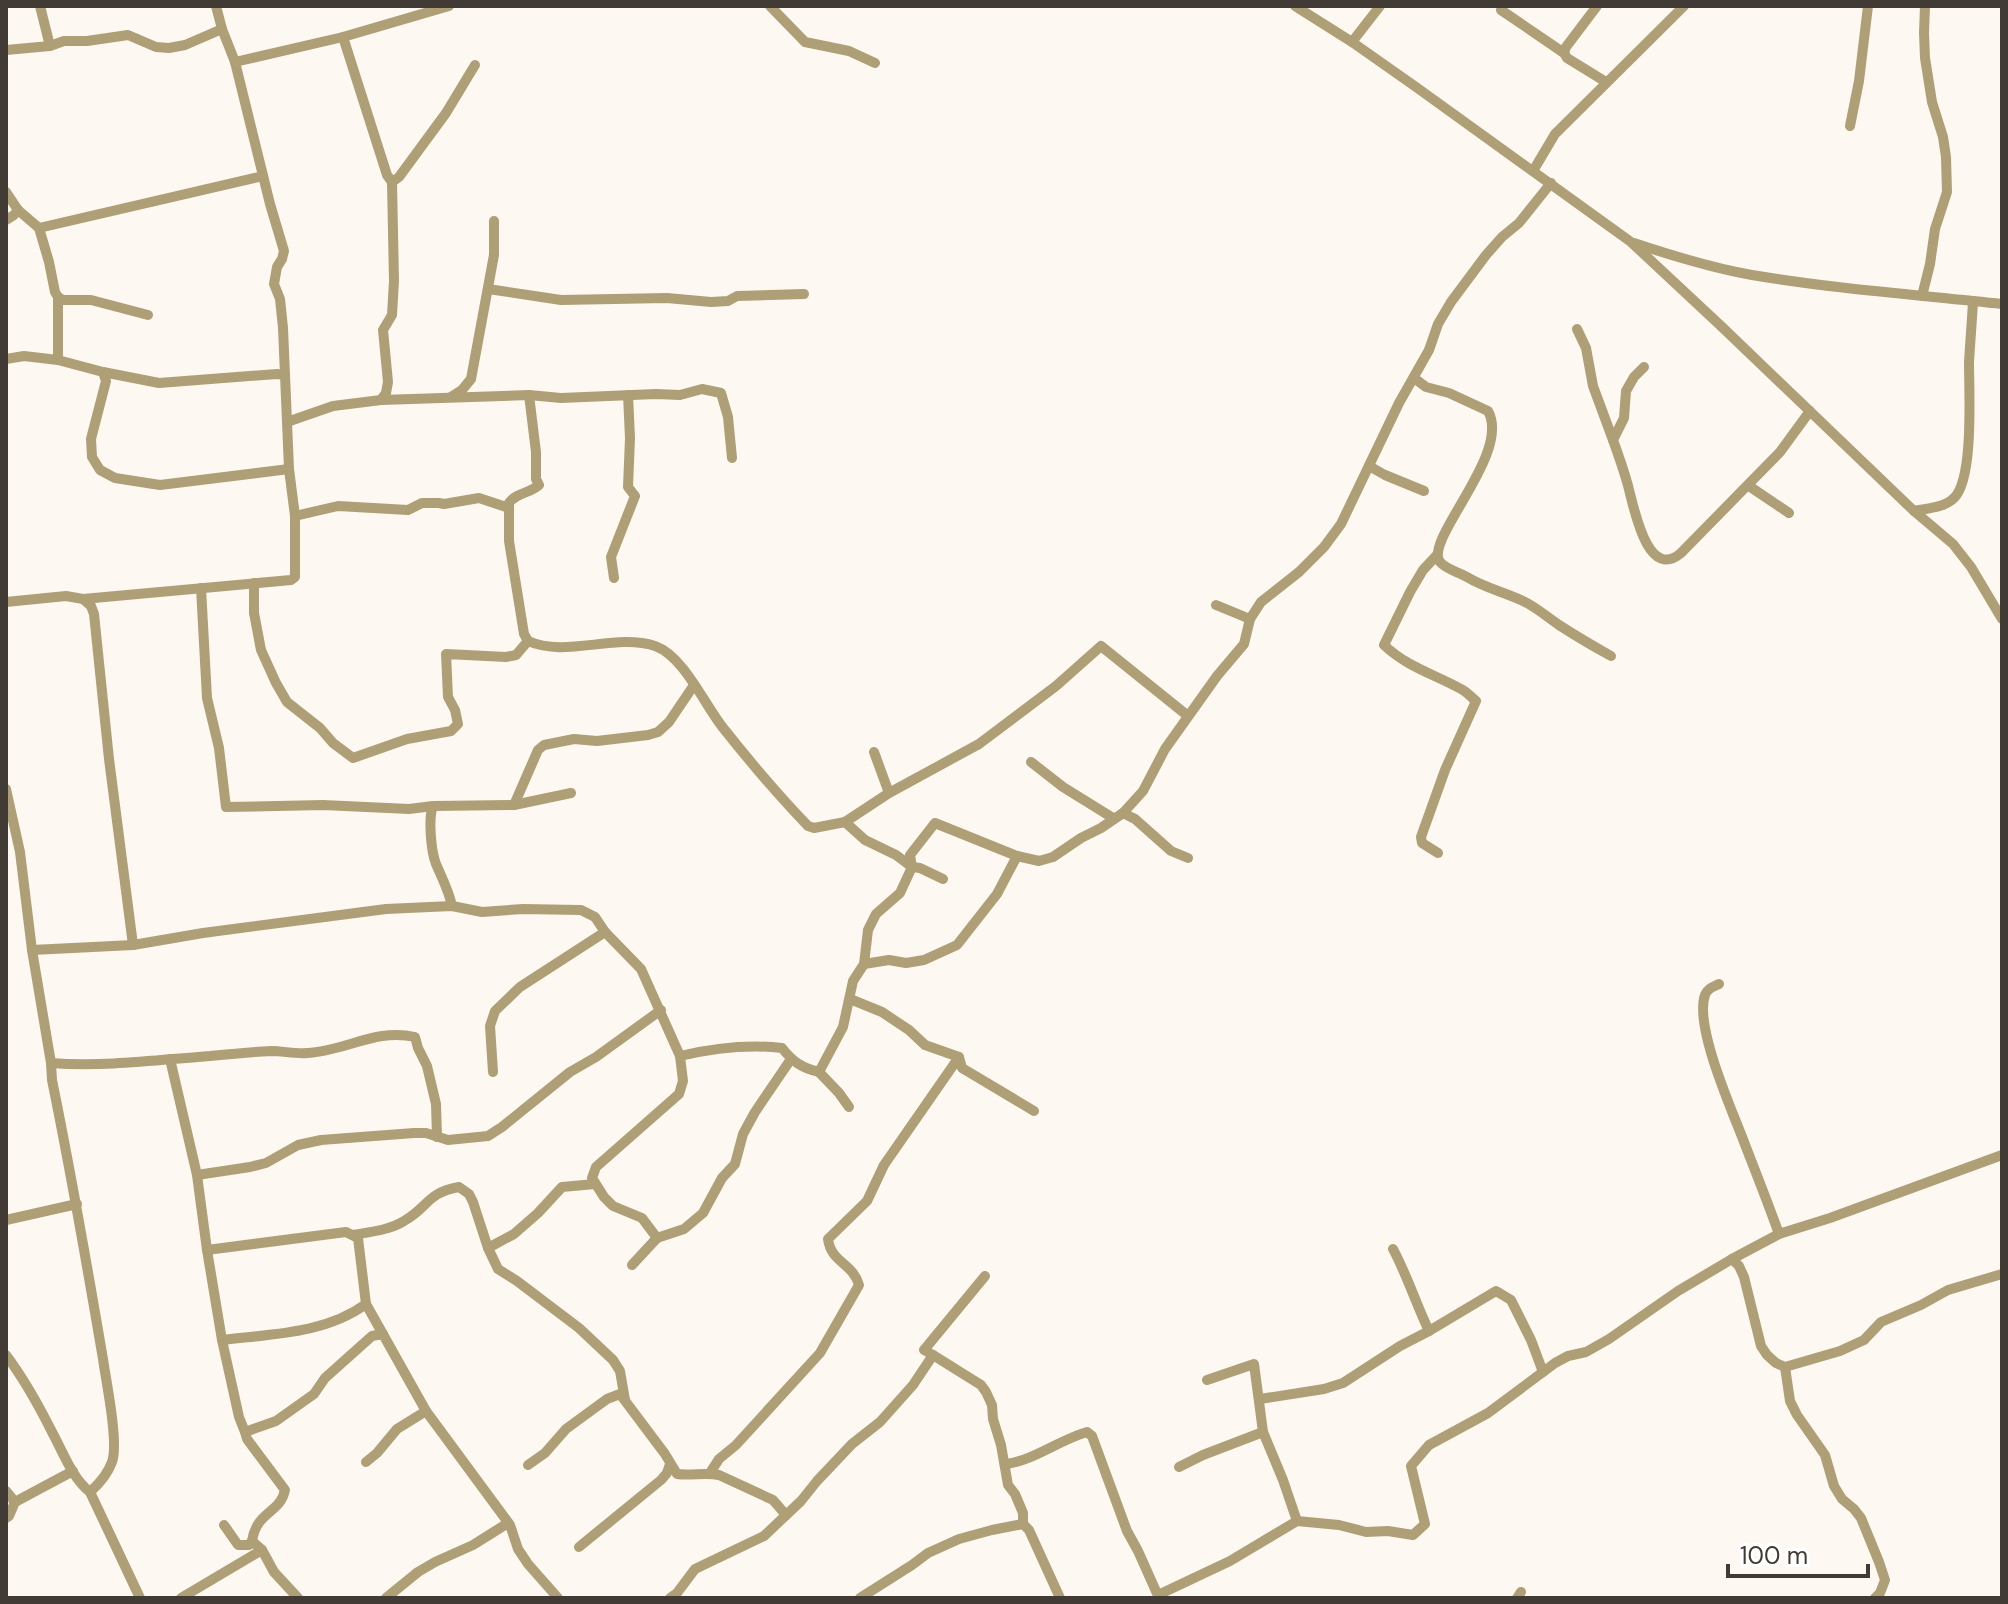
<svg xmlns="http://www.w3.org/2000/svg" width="2008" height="1604" font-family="'DM Sans',sans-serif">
	<rect width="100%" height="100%" fill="#fef8f2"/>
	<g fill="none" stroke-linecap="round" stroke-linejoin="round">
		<g stroke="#af9f76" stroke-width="10">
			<path d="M40 6 50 46"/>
			<path d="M770 6 805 42 849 51 875 63"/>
			<path d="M1295 6 1352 42 1416 87 1631 242 1721 326 1914 511 1953 544 1971 567 2002 619"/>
			<path d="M1501 10 1564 53 1567 58 1606 82"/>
			<path d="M343 37 387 175 392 182 394 281 392 315 383 330 388 382 386 393 381 400"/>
			<path d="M1352 42 1380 6"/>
			<path d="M6 50 50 46 64 41H87L128 35 156 47 169 48 185 45 222 29"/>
			<path d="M1564 53 1566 47 1597 6"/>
			<path d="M235 62 343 37 449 6"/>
			<path d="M1850 126 1859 81 1868 6"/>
			<path d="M1533 171 1555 134 1684 6"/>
			<path d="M392 182 399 177 446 113 475 65"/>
			<path d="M6 192 18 210 39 228 49 262 55 292 58 297V360"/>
			<path d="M6 220 14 215 18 210"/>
			<path d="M39 228 263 176"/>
			<path d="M1634 243C1673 256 1712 268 1752 275 1835 289 1919 295 2002 304"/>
			<path d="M488 289 561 300 667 298 711 302 728 301 737 296 804 294"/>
			<path d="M1922 296 1930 264 1935 229 1947 192 1946 157 1943 137 1932 102 1925 58 1924 33 1925 6"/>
			<path d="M58 297 63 300H91L148 315"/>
			<path d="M1577 329 1586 348 1593 386 1613 440"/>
			<path d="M6 359 24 356 58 360 103 372 159 383 277 374 285 375"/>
			<path d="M1644 367 1634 377 1626 391 1624 418 1613 440C1618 454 1623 468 1627 482 1633 502 1646 583 1681 553L1780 452 1810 411"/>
			<path d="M103 372 106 381 91 439 92 457 100 470 115 478 160 485 289 469"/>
			<path d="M1414 378 1426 387 1449 393 1488 411C1512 454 1423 540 1440 562 1447 570 1459 572 1467 577 1485 588 1504 592 1523 601 1536 607 1547 617 1559 625 1576 636 1593 646 1611 656"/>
			<path d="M451 397 462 390 471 379 494 255V221"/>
			<path d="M287 422 333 406 381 400 529 395 561 398 656 394 680 395 702 389 721 393 728 417 732 458"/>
			<path d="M1369 466 1385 475 1424 491"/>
			<path d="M1749 486 1789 513"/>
			<path d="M1914 511C1928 508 1944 508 1954 498 1974 479 1969 392 1969 363 1970 343 1972 322 1973 301"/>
			<path d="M295 516 338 506 408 510 422 503H439L444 504 479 498 509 508"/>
			<path d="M1437 555 1423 570 1410 592 1384 645C1407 667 1434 674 1461 689 1467 692 1471 697 1476 701L1445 770 1421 837 1422 843 1438 853"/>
			<path d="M614 578 611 557 635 496 628 487 630 438 628 395"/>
			<path d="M254 583V613L261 650 276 683 287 702 320 728 333 743 353 758 407 739 451 731 458 724 455 710 448 697 446 654 506 657 516 655 528 641"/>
			<path d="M201 588 207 698 219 748 226 807 323 805 409 809 433 806 514 805 571 793"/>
			<path d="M83 599 91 606 94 614 109 759 133 945"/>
			<path d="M6 602 66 596 83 599 291 580 295 577V516L289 469 283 328 280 299 274 284 277 267 282 259 284 251 270 204 235 62 222 29 216 6"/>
			<path d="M1216 605 1250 619"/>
			<path d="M528 641C566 658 615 633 655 646 684 656 705 706 724 729 751 763 778 795 808 826L814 828 845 822"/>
			<path d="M528 641 524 634 509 541V503C517 492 529 494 539 485L536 479V452L529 395"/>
			<path d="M1188 716 1101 646 1056 686 979 744 889 793 845 822 865 840 896 855 912 867 910 855 935 823 1017 856 1039 861 1053 857 1081 838 1101 828 1123 813 1143 791 1165 749 1217 676 1244 644 1250 619 1261 602 1299 572 1324 547 1341 524 1399 403 1429 350 1438 324 1451 302 1486 255 1502 237 1519 223 1551 183"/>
			<path d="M874 752 889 793"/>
			<path d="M1031 762 1063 787 1113 818"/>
			<path d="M6 789 20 852 32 950 51 1063 52 1080C71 1173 87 1265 103 1359 106 1381 119 1443 112 1462 108 1473 99 1484 90 1492"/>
			<path d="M514 805 538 750 544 745 574 739 597 741 648 735 658 732 669 722 694 685"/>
			<path d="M433 806C428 818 431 851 436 864 442 878 449 891 452 906"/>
			<path d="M1123 813 1135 819 1171 851 1188 858"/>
			<path d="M32 950 133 945 203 933 386 909 452 906 482 912 523 909 581 910 595 917 605 932 641 969 680 1056 683 1081 679 1094 596 1167 592 1178 604 1197 613 1206 642 1218 657 1238 632 1265"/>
			<path d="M864 964 889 960 906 963 924 960 957 945 997 894 1017 856"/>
			<path d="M1719 984C1713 987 1708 988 1705 995 1694 1026 1732 1110 1744 1142 1756 1173 1768 1203 1779 1234"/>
			<path d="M850 999 882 1012 909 1030 925 1045 959 1057 962 1068 1034 1111"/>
			<path d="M680 1056C714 1048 747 1044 782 1048 793 1062 802 1068 819 1072L843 1027 853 981 864 964 868 930 876 914 900 893 912 867 920 868 943 879"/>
			<path d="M170 1059 197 1175 207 1250 222 1340 239 1417 245 1432 276 1421 314 1394 325 1378 372 1336 383 1334"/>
			<path d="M51 1063C104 1067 157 1060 210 1056 230 1054 250 1052 271 1051 283 1051 295 1054 307 1053 346 1051 376 1028 415 1037L418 1048 427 1066 436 1104 437 1137"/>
			<path d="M493 1072 490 1026 495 1011 520 987 605 932"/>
			<path d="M819 1072 839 1093 849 1107"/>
			<path d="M197 1175 250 1167 266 1163 298 1145 321 1140 414 1133H426L448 1140 488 1136 502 1127 570 1072 596 1057 661 1010"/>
			<path d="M6 1220 77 1204"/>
			<path d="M353 1235C370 1232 390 1230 404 1221 429 1207 426 1193 459 1187L469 1194 473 1202 488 1248 498 1269 517 1281 579 1328 613 1360 620 1371 625 1400"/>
			<path d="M657 1238 684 1229 703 1213 722 1178 735 1164 743 1134 755 1112 791 1059"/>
			<path d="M488 1248 514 1234 538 1213 562 1187 595 1184"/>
			<path d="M1393 1249C1407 1275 1416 1304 1429 1331L1496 1291 1511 1300 1531 1340 1543 1372"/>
			<path d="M207 1250 346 1232 358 1238 366 1304 426 1411 510 1525 518 1549 528 1564 558 1598"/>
			<path d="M1732 1259 1739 1266 1744 1277 1761 1346 1767 1355 1776 1363 1785 1367 1840 1351 1864 1340 1881 1322 1921 1305 1948 1290 2002 1274"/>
			<path d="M222 1340C271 1334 325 1334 366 1304"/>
			<path d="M6 1355C24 1379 39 1406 52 1432 63 1452 72 1478 90 1492L140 1598"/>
			<path d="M933 1355 924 1350 985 1276"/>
			<path d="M1785 1367 1790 1401 1797 1415 1825 1455 1834 1486 1842 1499 1854 1509 1861 1518 1879 1562 1885 1580 1880 1593 1875 1598"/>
			<path d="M1207 1380 1254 1364 1263 1432 1283 1480 1297 1521"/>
			<path d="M1260 1399 1324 1389 1343 1383 1400 1346 1429 1331"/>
			<path d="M245 1432 247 1439 285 1490C280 1514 257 1510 252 1541L262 1550 274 1572 298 1598"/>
			<path d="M366 1462 377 1453 397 1429 426 1411"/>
			<path d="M1006 1464C1035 1460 1059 1440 1087 1432L1092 1436 1127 1531 1138 1551 1159 1598"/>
			<path d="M528 1465 545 1453 566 1429 607 1399 620 1394 665 1454 677 1474C691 1476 705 1472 719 1475L773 1500 786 1515"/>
			<path d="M1179 1467 1203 1455 1263 1432"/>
			<path d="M710 1473 719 1459 736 1445 820 1353 859 1285C853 1263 831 1263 828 1239L867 1201 884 1165 959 1057"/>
			<path d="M6 1491 15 1502"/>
			<path d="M6 1518 9 1516 15 1502 73 1471"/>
			<path d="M224 1525 238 1545H249L252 1541"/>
			<path d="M579 1547 661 1480 667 1473 670 1464"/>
			<path d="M1158 1595 1230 1561 1297 1521 1339 1525 1366 1532 1388 1531 1413 1535 1425 1524 1411 1466 1429 1445 1488 1413 1555 1363 1568 1356 1586 1352 1609 1339 1678 1291 1732 1259 1779 1234 1830 1218 2002 1155"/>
			<path d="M181 1598 262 1550"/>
			<path d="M386 1598 418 1572 435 1562 473 1545 508 1523"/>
			<path d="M670 1598 677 1593 695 1569 764 1536 801 1501 817 1481 852 1444 880 1422 913 1385 933 1355 981 1385 986 1392 992 1405 993 1419 1001 1445 1008 1485 1015 1494 1023 1513V1524"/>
			<path d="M860 1598 912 1565 928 1553 959 1539 992 1530 1023 1524 1029 1530 1060 1598"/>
			<path d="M1517 1598 1521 1592"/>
		</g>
	</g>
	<rect width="2008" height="1604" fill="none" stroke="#413a35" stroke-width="16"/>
	<path d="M1728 1564v12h140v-12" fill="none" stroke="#413a35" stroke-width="4"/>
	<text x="1740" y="1564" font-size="24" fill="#413a35" stroke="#ffffff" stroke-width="6" paint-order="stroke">100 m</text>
</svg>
